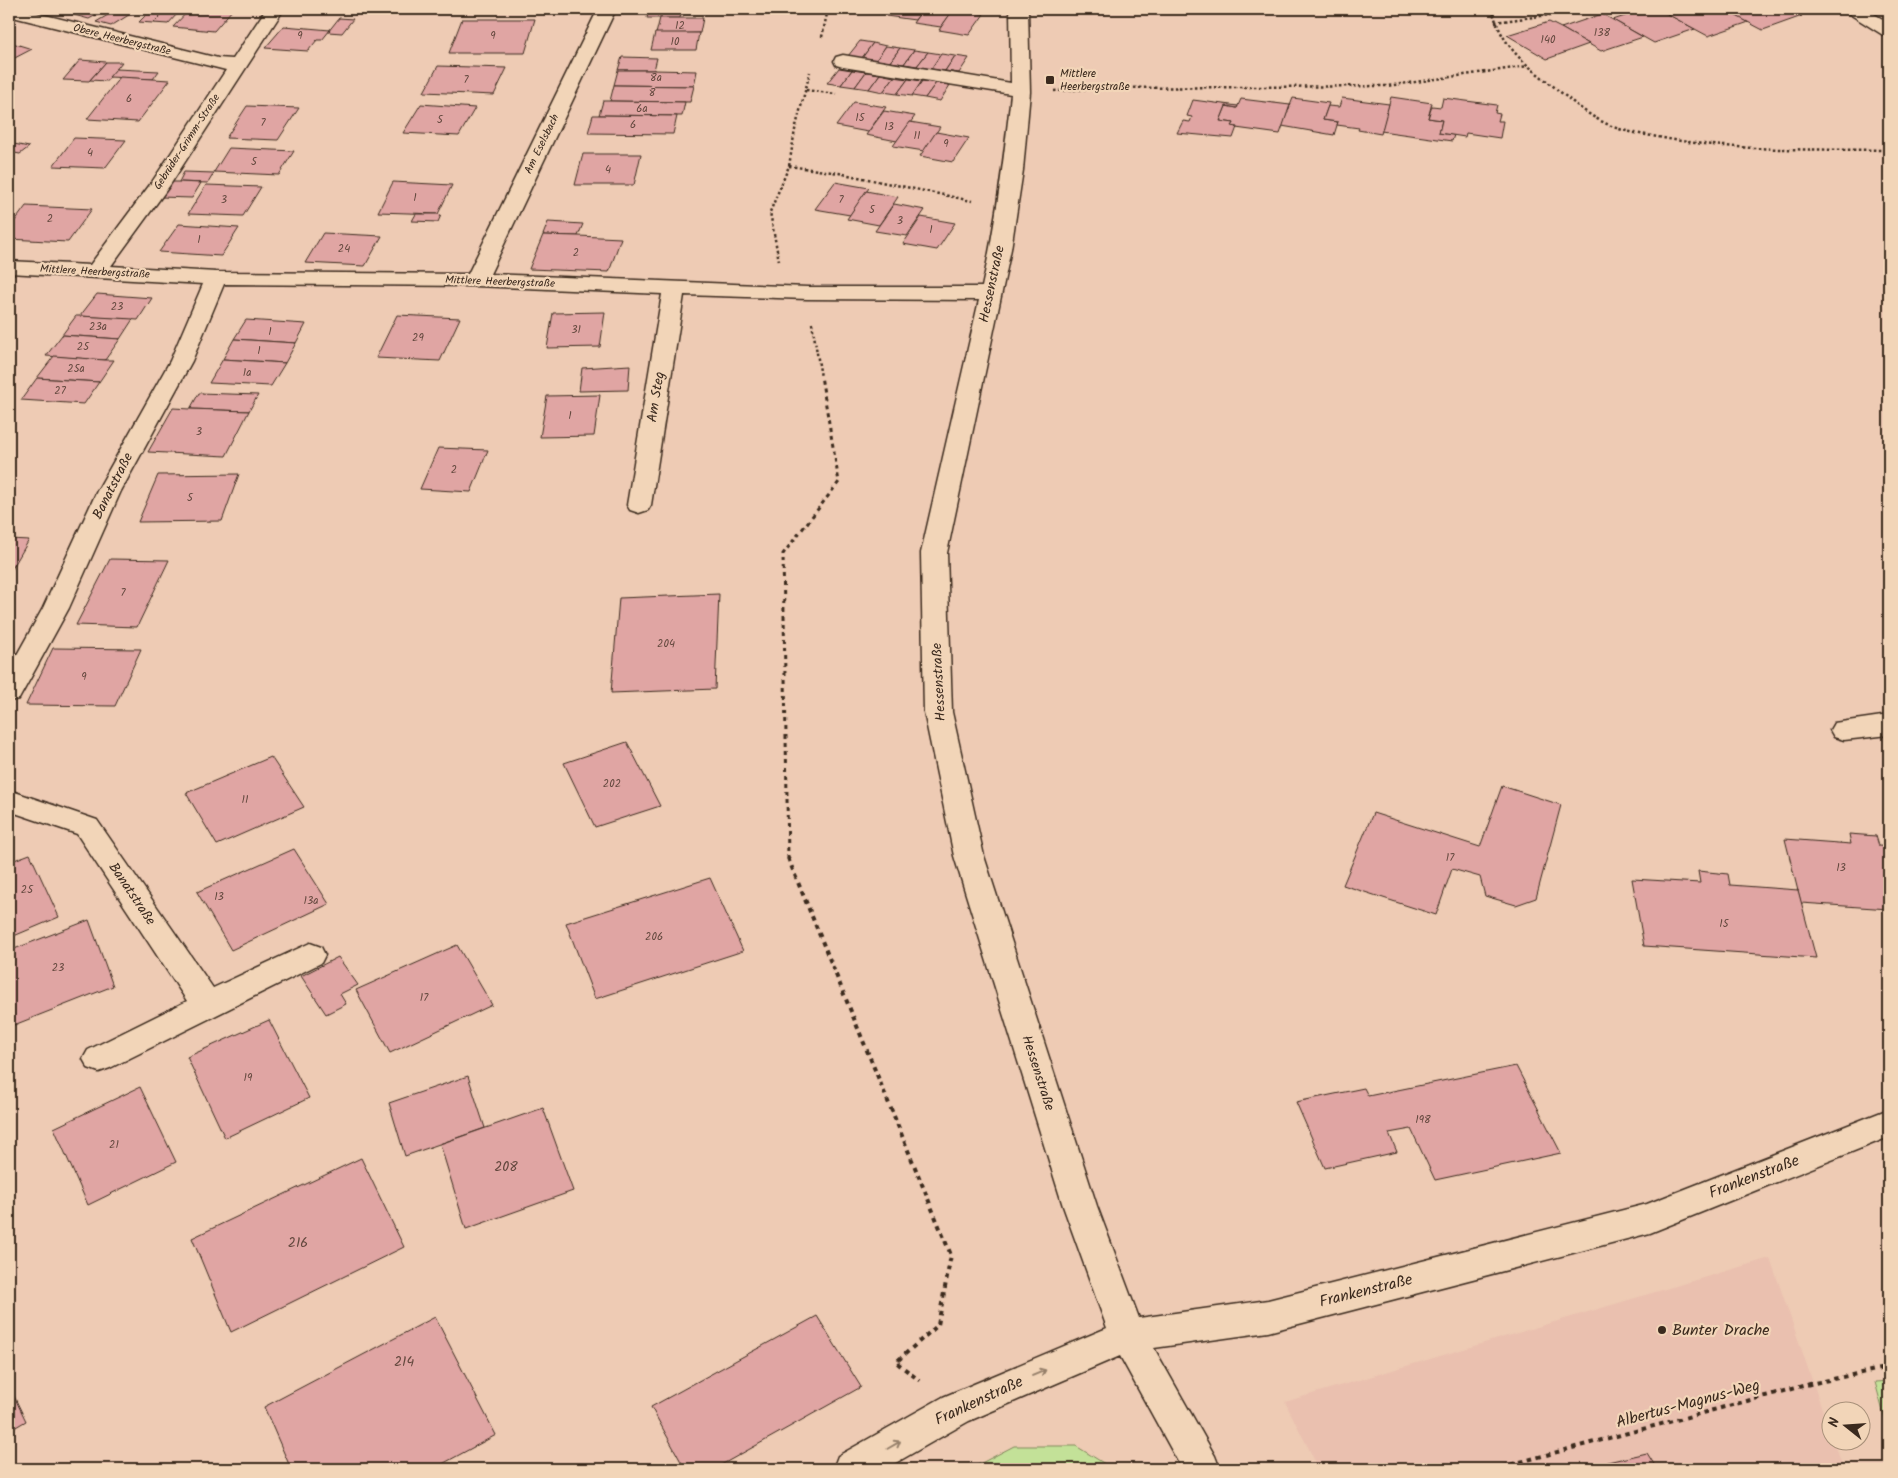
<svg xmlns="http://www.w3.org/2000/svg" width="1898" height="1478" font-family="Kalam,sans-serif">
	<rect width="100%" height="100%" fill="#eecbb4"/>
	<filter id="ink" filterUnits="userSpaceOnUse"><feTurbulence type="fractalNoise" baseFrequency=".02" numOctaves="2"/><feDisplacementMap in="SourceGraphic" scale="10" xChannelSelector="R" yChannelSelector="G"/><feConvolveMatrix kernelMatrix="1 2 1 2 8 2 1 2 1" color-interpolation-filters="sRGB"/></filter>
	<g filter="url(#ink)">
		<path fill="#eac0af" d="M1770 1258 1830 1432V1440L1834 1441 1844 1469H1319L1285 1402Z"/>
		<g fill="#c3e198" stroke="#7f865b">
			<path d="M1889 1381V1434L1875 1382Z"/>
			<path d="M1014 1446H1076L1113 1469H970Z"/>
		</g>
		<g fill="#e0a5a3" stroke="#3b2a1e">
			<path d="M52 9H107L89 19Z"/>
			<path d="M118 9 132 13 111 26 96 22Z"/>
			<path d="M152 9H167L153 23 139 22Z"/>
			<path d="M190 9H233L214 31 173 27Z"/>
			<path d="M649 9H682L680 18H647Z"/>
			<path d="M861 9H892L888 13Z"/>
			<path d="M892 9H923L915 20 886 16Z"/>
			<path d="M923 9H954L941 27 913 23Z"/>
			<path d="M1646 9H1658L1695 29 1654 43 1613 20Z"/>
			<path d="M1682 9H1723L1749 22 1708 36 1667 14Z"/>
			<path d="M1723 9H1788L1802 16 1763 30Z"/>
			<path d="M953 10 984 14 969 35 939 30Z"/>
			<path d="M163 13 177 14 168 24 153 23Z"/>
			<path d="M1602 14 1613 20 1643 37 1601 51 1561 28Z"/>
			<path d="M339 18 353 19 342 33 328 32Z"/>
			<path d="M660 18H703L700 33 656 34Z"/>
			<path d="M462 19H535L525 53H449Z"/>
			<path d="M1549 22 1561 28 1589 44 1547 59 1507 35Z"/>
			<path d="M284 26 330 30 322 40H317L308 51 265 48Z"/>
			<path d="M655 33H699L696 50H651Z"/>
			<path d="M860 41 873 43 862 58 848 56Z"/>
			<path d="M9 42 32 49 9 61Z"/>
			<path d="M873 43 886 46 876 60 862 58Z"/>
			<path d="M886 46 900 48 890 62 876 60Z"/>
			<path d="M900 48 914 50 904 64 890 62Z"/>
			<path d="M914 50 928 52 917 66 904 64Z"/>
			<path d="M928 52 941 54 931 69 917 66Z"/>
			<path d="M941 54 955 56 945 71 931 69Z"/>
			<path d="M955 56 969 58 959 73 945 71Z"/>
			<path d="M622 57 657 58 654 70H618Z"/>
			<path d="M80 60 106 62 89 81 63 80Z"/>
			<path d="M106 62H122L107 81 90 80Z"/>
			<path d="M438 66 507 68 494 95 424 92Z"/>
			<path d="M839 68 852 70 841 85 827 83Z"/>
			<path d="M116 69 159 71 153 79 109 77Z"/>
			<path d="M618 70H654L697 71 694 86 614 85Z"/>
			<path d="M852 70 866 72 855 87 841 85Z"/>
			<path d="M866 72 880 74 869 89 855 87Z"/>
			<path d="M880 74 894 77 883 92 869 89Z"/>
			<path d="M120 77 170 80 138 122 87 119Z"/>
			<path d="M894 77 908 79 897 94 883 92Z"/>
			<path d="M908 79 922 81 912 96 897 94Z"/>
			<path d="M922 81 936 83 925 98 912 96Z"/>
			<path d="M936 83 950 85 940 101 925 98Z"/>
			<path d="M614 85 694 86 690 102 610 101Z"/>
			<path d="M1391 97 1432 103 1428 118 1442 120 1439 133 1454 135 1452 141 1381 131Z"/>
			<path d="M1293 98 1329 103 1323 120 1338 122 1334 135 1282 126Z"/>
			<path d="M1342 98 1389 104 1381 134 1358 130 1359 128 1337 125 1338 122 1323 120 1328 106 1339 107Z"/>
			<path d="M1443 98 1497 105 1495 113 1500 114 1498 121H1503L1500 138 1466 133 1465 137 1439 133 1442 120 1428 118 1432 106 1441 107Z"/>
			<path d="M1241 99 1290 105 1280 134 1236 128 1232 126 1234 123 1220 121 1226 106 1237 108Z"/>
			<path d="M1193 100 1238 106 1237 108 1226 106 1220 121 1234 123 1232 126 1237 127 1233 138 1177 133 1183 121 1190 122 1192 117 1187 116Z"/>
			<path d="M603 101H610L685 102 682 116 599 115Z"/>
			<path d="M854 102 886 107 868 132 836 126Z"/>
			<path d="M421 104 475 108 459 136 403 133Z"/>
			<path d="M247 106 299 108 278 140 226 138Z"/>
			<path d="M884 111 915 116 897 141 866 135Z"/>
			<path d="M593 115H599L677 116 673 134 588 133Z"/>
			<path d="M910 122 940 127 924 151 893 146Z"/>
			<path d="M936 132 969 138 953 162 920 156Z"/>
			<path d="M74 138 126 140 105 168 53 166Z"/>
			<path d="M9 143 29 147 20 154 9 152Z"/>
			<path d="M229 148 294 151 279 175 214 172Z"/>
			<path d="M583 154H641L634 185H575Z"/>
			<path d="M184 172 214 173 208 183 179 182Z"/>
			<path d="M169 182H179L201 183 192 198 160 197Z"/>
			<path d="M393 182 452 185 438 214 378 212Z"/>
			<path d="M835 182 869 188 850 215 815 209Z"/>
			<path d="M206 185 261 187 243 216 188 214Z"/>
			<path d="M866 191 898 197 879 225 847 219Z"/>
			<path d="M894 204 925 210 907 236 875 231Z"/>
			<path d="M26 206 92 209 68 242 9 239V229Z"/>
			<path d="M416 214H438L441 215 438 222 412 221Z"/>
			<path d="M921 217 955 223 937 250 903 244Z"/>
			<path d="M548 222 583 224 578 236 543 235Z"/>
			<path d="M179 224 239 228 221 256 159 252Z"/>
			<path d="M323 233 382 236 365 266 305 263Z"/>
			<path d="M543 235 578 236 621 238 609 272 529 269Z"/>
			<path d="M97 294 152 298 138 320 80 316Z"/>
			<path d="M605 312 600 347 547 348 553 313Z"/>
			<path d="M397 315 460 318 440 361 376 358Z"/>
			<path d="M76 316H80L133 319 120 339 62 335Z"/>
			<path d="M246 320 306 324 296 343 234 339Z"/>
			<path d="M62 335 120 339 105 360 46 356Z"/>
			<path d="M234 339 296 343 285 363 223 359Z"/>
			<path d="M54 356 105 360H114L99 382 37 378Z"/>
			<path d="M223 359 285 363 271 386 209 383Z"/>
			<path d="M630 365 628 390 579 391 582 368Z"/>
			<path d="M37 378 99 382 84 404 21 400Z"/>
			<path d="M199 393 258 395 249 411 190 409Z"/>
			<path d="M600 395 594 436 540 437 547 396Z"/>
			<path d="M173 408 190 409 249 411 226 456 148 452Z"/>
			<path d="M438 448 488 450 471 492 420 489Z"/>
			<path d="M239 474 222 521 138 522 158 475Z"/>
			<path d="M9 539 29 540 9 574Z"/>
			<path d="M110 559 169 560 137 627 76 625Z"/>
			<path d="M719 594 715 689 611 693 619 598Z"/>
			<path d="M53 648 141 649 115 706 26 705Z"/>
			<path d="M627 742 660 806 595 827 564 763Z"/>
			<path d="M271 757 304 807 217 845 186 793Z"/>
			<path d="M1502 786 1561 805 1536 898 1516 905 1485 896 1480 877 1452 869 1436 915 1343 885 1373 813 1480 847Z"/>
			<path d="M1849 834 1876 836 1879 846 1889 847V909L1801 903 1785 839 1851 844Z"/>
			<path d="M294 849 329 904 231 950 197 892Z"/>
			<path d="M30 854 59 917 9 938V862Z"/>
			<path d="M1698 871 1728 874 1730 885 1798 890 1816 958 1644 946 1632 879 1700 883Z"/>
			<path d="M710 878 743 951 595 999 566 923Z"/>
			<path d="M89 920 113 986 9 1027V951Z"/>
			<path d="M457 945 492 1005 390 1053 356 990Z"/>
			<path d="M338 957 358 985 340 994 346 1004 326 1014 301 976Z"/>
			<path d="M269 1020 309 1098 225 1138 187 1057Z"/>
			<path d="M1516 1066 1561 1153 1435 1180 1411 1129 1389 1133 1397 1152 1325 1168 1296 1102 1364 1088 1368 1096Z"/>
			<path d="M468 1076 485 1128 405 1156 389 1103Z"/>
			<path d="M140 1087 176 1162 88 1205 54 1128Z"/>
			<path d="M543 1108 573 1191 466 1229 440 1144Z"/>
			<path d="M361 1158 404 1247 231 1332 192 1238Z"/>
			<path d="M817 1316 861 1387 714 1469H685L651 1407Z"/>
			<path d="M435 1317 496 1435 433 1469H291L264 1407Z"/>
			<path d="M11 1390 26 1421 9 1431V1392Z"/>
			<path d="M1647 1453 1657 1469H1577Z"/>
		</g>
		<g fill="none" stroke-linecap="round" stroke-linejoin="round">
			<defs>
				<g id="minor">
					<path d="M9 9H21L218 58 233 59 266 9H284L170 185 111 266 216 272 468 274 598 9H616L490 274 807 287H982C996 224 1004 159 1011 94L843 67 836 65 834 61 836 57 843 55 1011 83 1010 9H1028L1030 92 1023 170 1011 249 947 553 952 712 984 856 1097 1206 1139 1318 1268 1300 1647 1204 1889 1109V1137L1650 1233 1268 1332 1154 1348 1215 1456 1220 1469H1182L1120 1356 969 1421 885 1469H833L838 1456 943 1397 1107 1328 1063 1206 954 856 924 712 921 553 979 300 807 299 684 295 651 505 648 510 639 513 630 510 627 505 662 294 476 286 224 284 192 361 121 491 69 608 19 699 9 701V669L43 608 97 491 170 361 203 284 9 273V261L90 265 152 182 226 70 9 16Z"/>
					<path d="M1845 9H1866L1889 23V36L1883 35 1848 13Z"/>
					<path d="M1889 715V735L1844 740 1834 737 1830 730 1834 723Z"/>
					<path d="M9 790 97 820 213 988 310 943 321 947 325 955 321 963 110 1068 99 1072 88 1068 83 1059 88 1050 187 1001 77 834 9 811Z"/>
				</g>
			</defs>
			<use href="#minor" stroke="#3b2a1e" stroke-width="3"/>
			<g stroke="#3b2a1e" stroke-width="2.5" stroke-dasharray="2.5 2.5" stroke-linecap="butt">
				<path d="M1492 9C1502 45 1520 60 1548 82 1567 97 1585 114 1607 124 1623 132 1641 134 1658 137 1734 152 1812 149 1889 150"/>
				<path d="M1495 22 1595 9"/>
				<path d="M822 37 828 9"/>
				<path d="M806 90 836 94"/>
				<path d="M1054 91 1113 88 1387 86 1528 66"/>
				<path d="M789 166 839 173 972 201"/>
				<path d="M779 261 770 212 789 166 795 130 810 72"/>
				<path d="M812 323 821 377"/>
			</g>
			<path stroke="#3b2a1e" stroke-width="3" stroke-dasharray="4 4" stroke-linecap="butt" d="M788 859 783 554 839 482 821 376"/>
			<g stroke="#3b2a1e" stroke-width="4" stroke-dasharray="4.5 4.5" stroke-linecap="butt">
				<path d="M788 858 951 1255 938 1325 896 1362 920 1381"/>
				<path d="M1494 1469 1810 1384 1889 1367"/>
			</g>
			<use href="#minor" fill="#f2d5b8" fill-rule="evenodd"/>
		</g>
		<defs><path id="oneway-shaft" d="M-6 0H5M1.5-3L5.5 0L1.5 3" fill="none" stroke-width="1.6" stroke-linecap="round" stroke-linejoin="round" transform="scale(1.25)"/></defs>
		<g stroke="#96806b">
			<use href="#oneway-shaft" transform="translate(1039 1373) rotate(-23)"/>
			<use href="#oneway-shaft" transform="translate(894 1445) rotate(-30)"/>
		</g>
	</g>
	<g fill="#3b2a1e" stroke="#f2d5b8" stroke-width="2">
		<rect x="1045" y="75" width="10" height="10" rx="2.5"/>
		<circle cx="1662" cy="1330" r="5"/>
	</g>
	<g text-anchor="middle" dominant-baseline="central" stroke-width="4.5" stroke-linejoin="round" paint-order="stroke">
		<g font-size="11" fill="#64493f">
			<text x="680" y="26">12</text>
			<text x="1602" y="33">138</text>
			<text x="300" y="36">9</text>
			<text x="493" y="36">9</text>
			<text x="1548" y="40">140</text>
			<text x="675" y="42">10</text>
			<text x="656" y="78">8a</text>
			<text x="466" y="80">7</text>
			<text x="652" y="93">8</text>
			<text x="129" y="99">6</text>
			<text x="642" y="109">6a</text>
			<text x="860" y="118">15</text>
			<text x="440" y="120">5</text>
			<text x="263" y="123">7</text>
			<text x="633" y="125">6</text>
			<text x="889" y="127">13</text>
			<text x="917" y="136">11</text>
			<text x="946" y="144">9</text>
			<text x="90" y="153">4</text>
			<text x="254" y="162">5</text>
			<text x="608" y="170">4</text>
			<text x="415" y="198">1</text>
			<text x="224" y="200">3</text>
			<text x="841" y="200">7</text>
			<text x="872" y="210">5</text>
			<text x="50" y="219">2</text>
			<text x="900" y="221">3</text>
			<text x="931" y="230">1</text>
			<text x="199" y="240">1</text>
			<text x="344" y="249">24</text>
			<text x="576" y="253">2</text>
			<text x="117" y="307">23</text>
			<text x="98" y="327">23a</text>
			<text x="576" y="330">31</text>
			<text x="270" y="332">1</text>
			<text x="418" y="338">29</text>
			<text x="83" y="347">25</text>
			<text x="259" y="351">1</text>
			<text x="76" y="369">25a</text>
			<text x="247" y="373">1a</text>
			<text x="60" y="391">27</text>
			<text x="570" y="416">1</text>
			<text x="199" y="432">3</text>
			<text x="454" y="470">2</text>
			<text x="190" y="498">5</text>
			<text x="123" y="593">7</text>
			<text x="666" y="644">204</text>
			<text x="84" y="677">9</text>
			<text x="612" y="784">202</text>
			<text x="245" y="800">11</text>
			<text x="1450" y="858">17</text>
			<text x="1841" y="868">13</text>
			<text x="27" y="890">25</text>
			<text x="219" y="897">13</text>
			<text x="311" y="901">13a</text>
			<text x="1724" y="924">15</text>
			<text x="654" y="937">206</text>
			<text x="58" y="968">23</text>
			<text x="424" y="998">17</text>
			<text x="248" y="1078">19</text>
			<text x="1423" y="1120">198</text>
			<text x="114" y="1145">21</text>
		</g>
		<g font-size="11" fill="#3b2a1e" stroke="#f2d5b8">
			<text transform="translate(122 40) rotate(14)">Obere Heerbergstraße</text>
			<text transform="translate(187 142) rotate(-57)">Gebrüder-Grimm-Straße</text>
			<text transform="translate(542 144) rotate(-64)">Am Eselsbach</text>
			<text transform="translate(95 272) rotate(3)">Mittlere Heerbergstraße</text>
			<text transform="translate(500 282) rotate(2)">Mittlere Heerbergstraße</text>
		</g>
		<g font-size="11" fill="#3b2a1e" stroke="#f2d5b8" text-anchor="start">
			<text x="1060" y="74">Mittlere<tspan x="1060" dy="13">Heerbergstraße</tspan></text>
		</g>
		<g font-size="14" fill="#3b2a1e" stroke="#f2d5b8">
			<text transform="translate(992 284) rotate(-78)">Hessenstraße</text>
			<text transform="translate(656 397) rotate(-81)">Am Steg</text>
			<text transform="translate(113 486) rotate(-63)">Banatstraße</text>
			<text transform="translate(939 682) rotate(-93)">Hessenstraße</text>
			<text transform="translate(132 894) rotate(56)">Banatstraße</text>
			<text transform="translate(1038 1073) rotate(72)">Hessenstraße</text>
		</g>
		<g font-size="14" fill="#64493f">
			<text x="506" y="1167">208</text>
			<text x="298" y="1243">216</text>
			<text x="404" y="1362">214</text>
		</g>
		<g font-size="16" fill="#3b2a1e" stroke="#f2d5b8">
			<text transform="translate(1754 1177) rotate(-21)">Frankenstraße</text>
			<text transform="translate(1366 1291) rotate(-14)">Frankenstraße</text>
			<text transform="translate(979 1401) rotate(-25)">Frankenstraße</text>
			<text transform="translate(1688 1404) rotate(-15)">Albertus-Magnus-Weg</text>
		</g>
		<g font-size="16" fill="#3b2a1e" stroke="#f2d5b8" text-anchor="start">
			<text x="1672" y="1330">Bunter Drache</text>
		</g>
	</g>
	<rect width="1898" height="1478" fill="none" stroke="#f2d5b8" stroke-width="30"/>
	<rect x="15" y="15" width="1868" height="1448" fill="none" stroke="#3b2a1e" stroke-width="2" filter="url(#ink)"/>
	<g transform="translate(1846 1426) rotate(287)"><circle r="24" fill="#f2d5b8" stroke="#a9917a"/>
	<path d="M0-4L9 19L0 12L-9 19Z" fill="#3b2a1e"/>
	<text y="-8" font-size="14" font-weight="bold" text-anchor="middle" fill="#3b2a1e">N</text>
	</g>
</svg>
